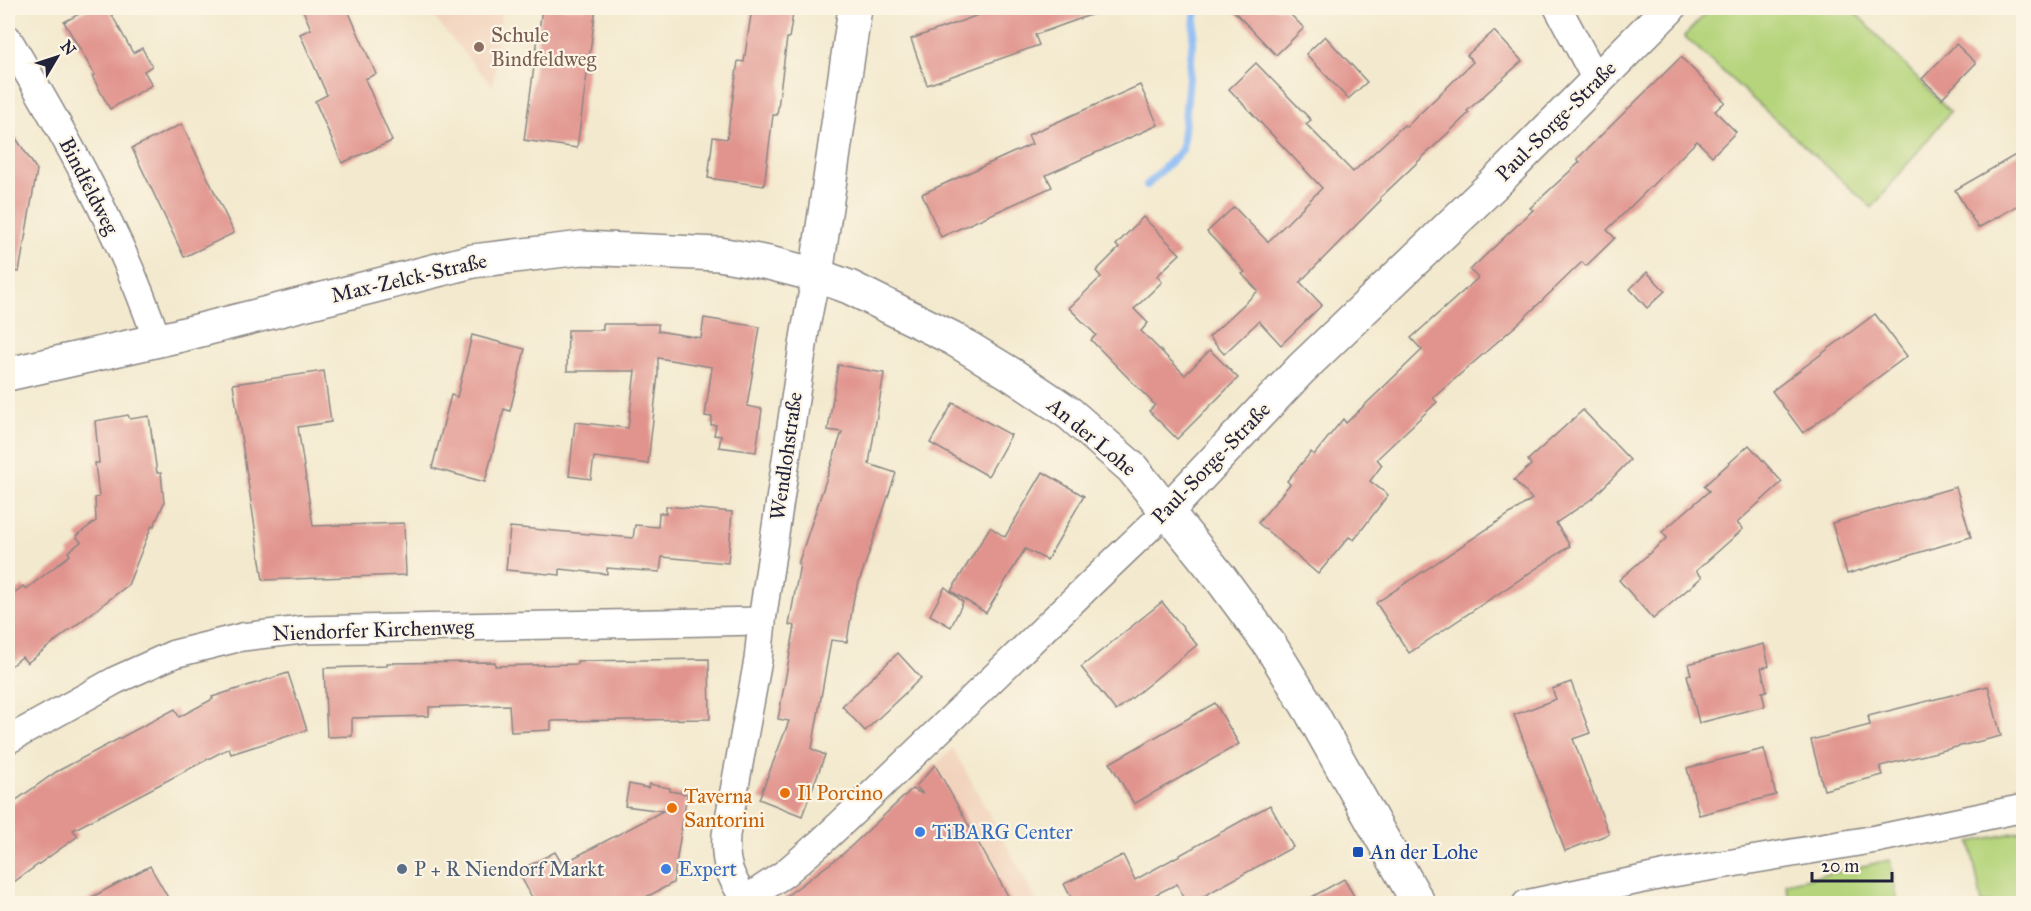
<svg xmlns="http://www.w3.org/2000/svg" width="2031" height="911" font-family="'IM FELL Great Primer',serif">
	<rect width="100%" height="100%" fill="#fcf5e5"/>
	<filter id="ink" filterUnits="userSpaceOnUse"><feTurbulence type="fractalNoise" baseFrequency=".0167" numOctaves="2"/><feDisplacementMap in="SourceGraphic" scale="12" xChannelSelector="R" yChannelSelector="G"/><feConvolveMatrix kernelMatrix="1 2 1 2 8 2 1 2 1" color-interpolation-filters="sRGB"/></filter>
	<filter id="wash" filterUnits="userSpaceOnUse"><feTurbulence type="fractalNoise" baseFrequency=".008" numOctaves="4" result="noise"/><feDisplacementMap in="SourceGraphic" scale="24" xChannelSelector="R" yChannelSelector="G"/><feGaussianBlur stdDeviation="1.35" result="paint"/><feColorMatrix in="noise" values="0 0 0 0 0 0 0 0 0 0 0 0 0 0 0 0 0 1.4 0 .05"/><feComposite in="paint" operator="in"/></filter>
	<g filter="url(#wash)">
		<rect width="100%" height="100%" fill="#f3e9ce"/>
		<g fill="#f2d4be">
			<path d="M426 8H502L493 87Z"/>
			<path d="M953 748 1038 903 776 904 846 851Z"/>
		</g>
		<g fill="#b5d47b" stroke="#6c7b5b" stroke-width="1.5">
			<path d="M1711 8H1851L1950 112 1872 208 1684 36Z"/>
			<path d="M2023 831V903H1982L1970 842Z"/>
			<path d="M1890 860 1898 903H1790L1786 883Z"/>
		</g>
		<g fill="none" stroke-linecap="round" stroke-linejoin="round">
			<path stroke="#89baf5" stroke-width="8" d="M1147 185 1182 150 1196 8"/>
		</g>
		<g id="blocks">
			<g fill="#e1948e">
				<path d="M90 8H108L133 53 142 48 152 66 144 71 152 85 110 109 92 76 95 75 64 22Z"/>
				<path d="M302 8H347L376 74 365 79 392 141 342 163 315 101 327 95 300 34 311 29Z"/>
				<path d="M542 8H596L577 148 524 140Z"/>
				<path d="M752 8H794L789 38H787L777 115H773L764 186 708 178 713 137 727 139 738 61 744 62Z"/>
				<path d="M998 8H1103L1104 10 1035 35 1039 45 927 85 911 39Z"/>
				<path d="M1231 8H1284L1304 28 1276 55Z"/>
				<path d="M1494 31 1522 61 1467 111 1469 113 1380 198 1381 200 1300 282 1322 305 1281 345 1259 321 1224 354 1209 337 1258 291 1242 274 1245 272 1207 232 1234 207 1268 242 1322 188 1229 89 1256 63 1311 120 1306 124 1353 172 1404 125 1406 127 1473 62 1467 55Z"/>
				<path d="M1325 36 1367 82 1348 99 1306 54Z"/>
				<path d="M1956 44 1976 63 1942 98 1922 79Z"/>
				<path d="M1681 57 1725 102 1715 111 1736 132 1712 156 1697 141 1607 230 1615 238 1586 266 1582 262 1520 322 1433 398 1437 402 1377 459 1382 465 1370 481 1388 495 1354 540 1349 537 1318 574 1258 523 1290 484 1287 481 1311 452 1314 455 1343 419 1346 423 1422 350 1411 338 1478 278 1470 270 1533 210 1530 208 1580 162 1577 159Z"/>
				<path d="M1140 85 1158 125 1046 175 1052 187 941 237 922 194 1032 144 1028 135Z"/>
				<path d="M182 124 234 233 184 257 132 148Z"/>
				<path d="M8 126 37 170 19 272 8 271Z"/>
				<path d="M2024 150V202L1978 228 1955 190Z"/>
				<path d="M1143 217 1180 254 1157 276 1162 282 1134 309 1148 323 1141 331 1185 375 1210 350 1238 378 1177 439 1149 411 1155 405 1091 340 1096 335 1069 308 1101 277 1096 271 1119 248 1116 245Z"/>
				<path d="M1647 272 1665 291 1647 308 1630 289Z"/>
				<path d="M1875 314 1907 356 1803 433 1772 391Z"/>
				<path d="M704 318 760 327 747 406 762 409 756 452 719 447 721 436 714 435 716 425H711L712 417 705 416 712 367 658 358V375L648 464 594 457 591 479 569 476 575 422 628 428 635 371H567L568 330H603V324H658V331L701 338Z"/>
				<path d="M472 335 525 349 510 411 504 409 485 482 432 468 451 395 457 397Z"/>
				<path d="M838 365 884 373 869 464 896 473 854 597 847 642 831 640 812 749 825 755 802 816 759 799 789 721 778 719 795 626 789 625 800 564H798L842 432 828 430Z"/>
				<path d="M324 371 331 422 298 427 313 526 404 523 406 575 263 580 233 384Z"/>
				<path d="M953 403 1011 435 988 476 930 443Z"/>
				<path d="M1583 410 1630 460 1593 498 1556 523 1570 546 1409 653 1376 603 1532 499 1514 480 1531 465 1528 460Z"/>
				<path d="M128 415 130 419 149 416 157 473H161L164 503 154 526 152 525 128 585 27 663 22 657 8 668V598L23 586 26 589 70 555 68 552 81 542 76 536 96 521 95 498 99 497 95 463H99L95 421Z"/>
				<path d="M1749 445 1782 482 1737 523 1743 529 1696 571 1702 577 1653 619 1619 580 1667 538 1662 532 1709 491 1704 486Z"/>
				<path d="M1043 472 1084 496 1047 560 1025 549 986 613 951 591 990 527 1005 537Z"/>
				<path d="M1956 487 1971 537 1847 574 1832 523Z"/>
				<path d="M666 506 732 512 728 563 662 557 660 572 607 568V574L560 569V575L506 570 510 527 633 538 635 525 658 527 659 513H666Z"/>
				<path d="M945 587 963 602 951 627 930 615Z"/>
				<path d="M1162 602 1197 645 1116 711 1081 667Z"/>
				<path d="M1764 644 1769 666 1761 668 1767 691 1762 692 1765 706 1699 723 1687 675 1691 674 1688 664Z"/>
				<path d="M898 653 921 678 865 731 842 706Z"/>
				<path d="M709 659 710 719 551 721V730L511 732 509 705 429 707V716L352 718V736L327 737 324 668 387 666V663L495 662V666L577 664V661Z"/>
				<path d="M288 673 307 730 231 754 229 748 73 830 78 836 8 886V806L56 772 175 709 179 717 213 699 212 697Z"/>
				<path d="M1571 682 1590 733 1573 739 1609 834 1565 851 1514 715 1556 699 1552 689Z"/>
				<path d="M1988 686 2001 736 1880 766 1883 775 1824 790 1811 740 1870 725 1868 716Z"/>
				<path d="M1215 703 1239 744 1134 804 1110 763Z"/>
				<path d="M1764 749 1776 795 1699 815 1687 768Z"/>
				<path d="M935 765 1012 903H777L843 854 912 789 923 794 916 786Z"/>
				<path d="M629 784 648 788 649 784 670 788V791L687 794 673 883 635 903H535L518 871 555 852 562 864 663 811 625 806Z"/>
				<path d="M1270 805 1293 847 1191 903H1187L1177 884 1138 903H1074L1064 884 1123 855 1135 880Z"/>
				<path d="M150 866 171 903H81Z"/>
				<path d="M1344 879 1358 903H1301Z"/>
			</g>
		</g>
	</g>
	<g filter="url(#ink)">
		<use href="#blocks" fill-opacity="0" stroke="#8a8684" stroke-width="1.5"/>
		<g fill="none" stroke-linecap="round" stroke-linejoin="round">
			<defs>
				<g id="street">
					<path d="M1558 8 1597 81"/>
					<path d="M8 39C65 135 121 233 157 340"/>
					<path d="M8 740 116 680 174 654 242 637 302 630 762 621"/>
					<path d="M745 900C730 876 724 864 726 835L758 660 762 621 805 332 816 275"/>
					<path d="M739 904 784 874 820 843C938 734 1051 620 1168 510"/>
					<path d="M1526 904 1667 874 1876 839 2024 808"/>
				</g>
				<g id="secondary">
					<path d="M816 275 855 8"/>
					<path d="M8 374 177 336 473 261 582 248 719 254 769 263 816 275 849 287 952 338 1011 374 1069 413 1132 468 1219 576 1270 645 1310 710 1419 904"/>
					<path d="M1168 510 1301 369 1498 180 1669 8"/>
				</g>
			</defs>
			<use href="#street" stroke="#8a8684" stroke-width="30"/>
			<use href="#secondary" stroke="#8a8684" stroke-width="36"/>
			<use href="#street" stroke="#fff" stroke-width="27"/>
			<use href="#secondary" stroke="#fff" stroke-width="33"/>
		</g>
	</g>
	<circle fill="#8d6e63" stroke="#fcf5e5" stroke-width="2" cx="479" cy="47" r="6"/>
	<g fill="#e8710a" stroke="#fcf5e5" stroke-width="2">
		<circle cx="785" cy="793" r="6"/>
		<circle cx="672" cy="808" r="6"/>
	</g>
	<g fill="#3f7fe0" stroke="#fcf5e5" stroke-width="2">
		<circle cx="920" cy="832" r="6"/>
		<circle cx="666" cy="869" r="6"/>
	</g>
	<rect fill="#1a4fb4" stroke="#fcf5e5" stroke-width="2" x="1352" y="846" width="12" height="12" rx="3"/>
	<circle fill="#5c6f8a" stroke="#fcf5e5" stroke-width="2" cx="402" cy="869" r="6"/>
	<g text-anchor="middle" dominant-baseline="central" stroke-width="4.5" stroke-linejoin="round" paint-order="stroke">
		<g font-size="21" fill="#785e54" stroke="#fcf5e5" text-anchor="start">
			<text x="491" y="35">Schule<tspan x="491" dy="24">Bindfeldweg</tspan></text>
		</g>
		<g font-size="21" fill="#22223b" stroke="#fcf5e5">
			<text transform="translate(1556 121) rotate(-45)">Paul-Sorge-Straße</text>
			<text transform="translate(89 186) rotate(63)">Bindfeldweg</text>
			<text transform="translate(409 278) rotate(-13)">Max-Zelck-Straße</text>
			<text transform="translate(1092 437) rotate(40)">An der Lohe</text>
			<text transform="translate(786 456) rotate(-82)">Wendlohstraße</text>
			<text transform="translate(1211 463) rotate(-46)">Paul-Sorge-Straße</text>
			<text transform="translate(373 630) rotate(-2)">Niendorfer Kirchenweg</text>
		</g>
		<g font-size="21" fill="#c56008" stroke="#fcf5e5" text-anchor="start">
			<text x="797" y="793">Il Porcino</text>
			<text x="684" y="796">Taverna<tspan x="684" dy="24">Santorini</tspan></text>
		</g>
		<g font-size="21" fill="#366cbe" stroke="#fcf5e5" text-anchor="start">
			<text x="932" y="832">TiBARG Center</text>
			<text x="678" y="869">Expert</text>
		</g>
		<g font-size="21" fill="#164399" stroke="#fcf5e5" text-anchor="start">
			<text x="1370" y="852">An der Lohe</text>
		</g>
		<g font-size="21" fill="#4e5e75" stroke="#fcf5e5" text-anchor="start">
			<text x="414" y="869">P + R Niendorf Markt</text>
		</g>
	</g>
	<rect width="2031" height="911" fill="none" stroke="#fcf5e5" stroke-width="30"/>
	<g transform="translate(57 57) rotate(51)" stroke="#fcf5e5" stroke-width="4.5" paint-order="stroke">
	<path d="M0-4.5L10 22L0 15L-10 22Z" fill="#22223b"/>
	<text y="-9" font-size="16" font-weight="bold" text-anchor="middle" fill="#22223b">N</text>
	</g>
	<path d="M1812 872v9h80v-9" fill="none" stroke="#22223b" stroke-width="3"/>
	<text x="1821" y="872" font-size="18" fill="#22223b" stroke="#fcf5e5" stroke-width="4.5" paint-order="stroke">20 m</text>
</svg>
